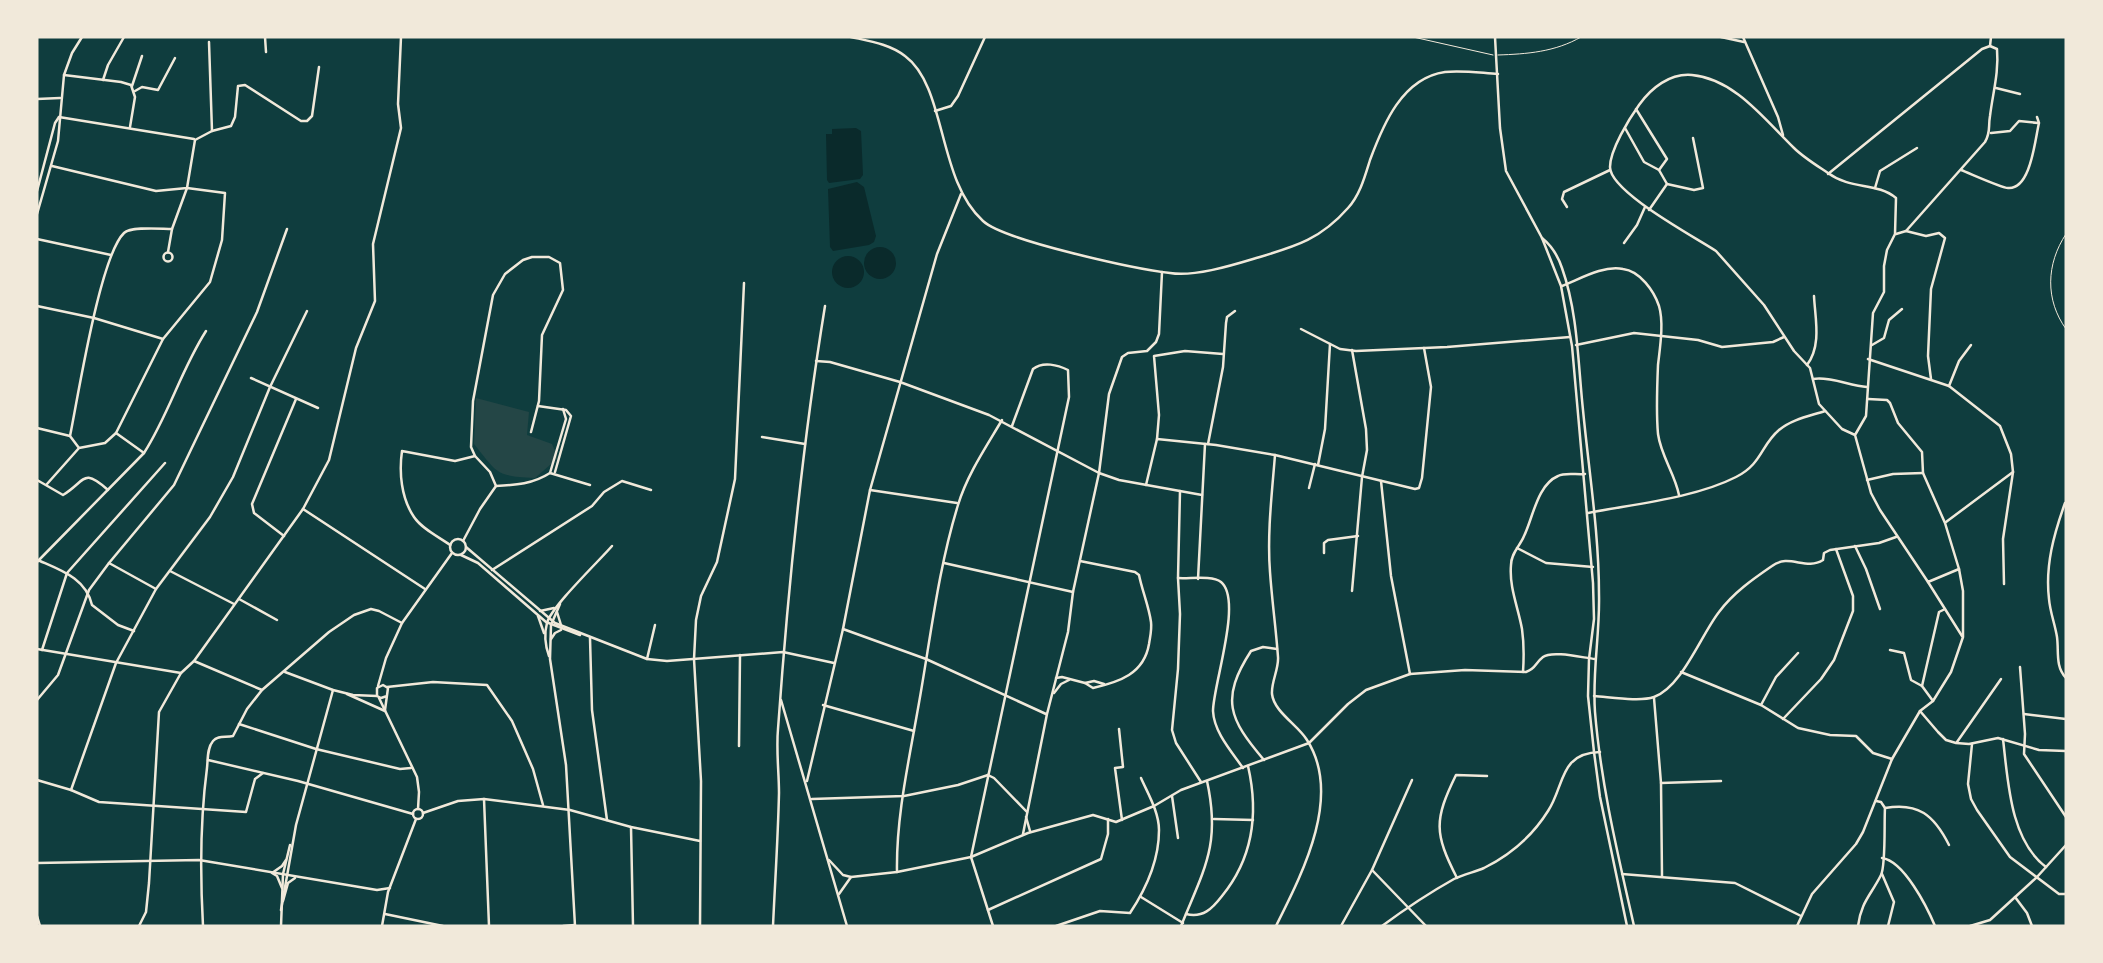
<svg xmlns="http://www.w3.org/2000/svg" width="2103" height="963" font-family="'Noto Serif',serif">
	<rect width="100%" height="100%" fill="#0f3d3e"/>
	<path fill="#244646" d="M476 398 529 412 527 435 552 444 558 458 535 478C496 476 498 474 474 444Z"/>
	<g fill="#0a2a2b">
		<path d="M856 128 861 131 863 175 860 179 829 183 827 180 826 134H832V129Z"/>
		<path d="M857 182 864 187 876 236 874 242 869 245 833 251 830 247 828 189Z"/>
		<circle cx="880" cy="263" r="16"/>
		<circle cx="848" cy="272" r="16"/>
	</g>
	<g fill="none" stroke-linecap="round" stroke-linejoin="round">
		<g stroke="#f1e9da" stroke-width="1">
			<path d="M1413 37 1493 55"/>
			<path d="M1498 55C1527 54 1555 52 1581 37"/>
			<path d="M2066 234C2046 264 2045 300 2066 329"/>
		</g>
		<g stroke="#f1e9da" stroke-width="2.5">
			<path d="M265 37 266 52"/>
			<path d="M851 37C869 41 890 44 905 56 947 87 937 180 983 221 1005 241 1136 269 1170 273 1193 277 1230 266 1253 259 1293 247 1319 241 1348 208 1360 195 1365 176 1370 160 1383 125 1402 78 1445 72 1462 70 1481 73 1498 74"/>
			<path d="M1721 37 1744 42"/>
			<path d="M1743 37 1778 117 1783 135"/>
			<path d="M209 42 212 131"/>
			<path d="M1990 46 1991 37"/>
			<path d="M64 75 121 82 131 85 135 97 130 127"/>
			<path d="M103 80 108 65 124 37"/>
			<path d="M132 86 142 56"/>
			<path d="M1996 88 2020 94"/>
			<path d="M135 91 142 87 158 90 175 58"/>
			<path d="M37 99 60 98"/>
			<path d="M1636 109 1667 159 1659 170"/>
			<path d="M935 111 951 106 958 96 985 37"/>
			<path d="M59 117 194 139"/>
			<path d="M1625 128 1644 162 1659 170 1667 184"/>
			<path d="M1991 133 2010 131 2019 121 2038 123"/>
			<path d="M52 166 156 191 187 188 195 140 212 131 231 126 235 117 238 86 245 85 301 121H307L312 116 319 67"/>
			<path d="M1961 170C1969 173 2002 188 2008 188 2031 190 2035 139 2039 123L2037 117"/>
			<path d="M1828 174 1982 49 1990 46 1997 49C1999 72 1993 92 1990 116 1988 127 1991 132 1985 142L1906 231"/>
			<path d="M1875 188 1880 171 1917 148"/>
			<path d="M1567 207 1562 199 1564 192 1610 170"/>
			<path d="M1649 210 1667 184 1694 190 1703 188 1693 138"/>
			<path d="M1896 234 1906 231 1926 236 1939 233 1945 238 1931 289 1928 356 1931 379"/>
			<path d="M37 239 111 255"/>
			<path d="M1624 243 1637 225 1645 207"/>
			<path d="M168 252 172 229"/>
			<circle cx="168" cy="257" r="4.5"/>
			<path d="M1562 286C1580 279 1603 265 1623 269 1640 271 1654 291 1659 306 1664 323 1660 347 1658 365 1657 388 1656 412 1658 434 1661 456 1675 474 1679 495"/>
			<path d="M37 306 94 318 163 339"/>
			<path d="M1301 329 1340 349 1356 351 1447 347 1570 337"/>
			<path d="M1576 345 1634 333 1698 340 1722 347 1773 342 1784 337"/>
			<path d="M1872 345 1884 338 1889 320 1902 309"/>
			<path d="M1352 350 1366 429 1367 450 1362 477 1352 591"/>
			<path d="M1868 359 1949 386 2000 426 2011 454 2013 472 2003 539 2004 584"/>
			<path d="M816 361 830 362 900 382 989 415 1099 473 1119 480 1202 495"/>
			<path d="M1807 365C1822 345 1815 318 1814 296"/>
			<path d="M251 378 318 408"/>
			<path d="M1813 379C1829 376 1850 386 1867 387"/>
			<path d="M1949 386 1959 361 1971 345"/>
			<path d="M538 406 566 410 571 416 555 472"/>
			<path d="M37 428 70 436"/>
			<path d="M116 433 144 453"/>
			<path d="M1855 435 1842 429 1819 404 1810 368 1794 351 1764 305 1716 251C1695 237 1610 192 1610 167 1610 150 1629 119 1639 105 1651 88 1670 73 1692 75 1735 79 1765 120 1794 148 1803 157 1816 165 1828 173 1851 190 1877 182 1896 198L1895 234 1887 250 1884 266V292L1873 313 1866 416 1855 435 1871 493 1880 510 1928 582 1959 569"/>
			<path d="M762 437 805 444"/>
			<path d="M1157 439 1159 415 1154 356 1185 351 1223 354"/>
			<path d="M1208 444 1223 367 1226 323 1227 317 1235 311"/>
			<path d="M1275 455C1272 493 1267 534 1270 572 1272 601 1276 629 1278 657 1279 669 1271 682 1272 694 1274 712 1298 725 1307 740 1343 796 1302 874 1276 926"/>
			<path d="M1318 465 1325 429 1330 344"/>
			<path d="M550 473 566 419 563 409"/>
			<path d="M37 480 63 495C86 481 82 467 108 490"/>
			<path d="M1867 480 1893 474 1923 473"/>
			<path d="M1381 481 1391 576 1410 674"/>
			<path d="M47 484 79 448 105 443 116 433 163 339 210 282 222 240 225 193 187 188 172 229C161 229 131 226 124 233 100 256 78 397 70 436L79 448"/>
			<path d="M1146 485 1157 439 1216 445 1275 455 1415 489 1419 488 1422 478 1431 387 1424 348"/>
			<path d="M496 486 490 472 475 456 471 447 473 401 493 295 505 274 523 260 532 257H549L560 263 563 290 542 335 539 401 531 432"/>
			<path d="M1309 488 1315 464"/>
			<path d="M870 490 957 503"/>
			<path d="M1180 491 1178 578 1180 614 1178 669 1172 730 1176 743 1201 782"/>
			<path d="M2065 503C2054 534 2045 565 2049 599 2050 612 2055 624 2057 637 2059 652 2055 666 2066 678"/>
			<path d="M303 509 425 589"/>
			<path d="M1588 513C1634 504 1695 498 1736 477 1762 464 1761 445 1779 430 1792 419 1810 416 1825 411"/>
			<path d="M1946 522 2013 472"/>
			<path d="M284 536 254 513 252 504 296 399"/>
			<circle cx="458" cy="547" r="8"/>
			<path d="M463 541 480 509 496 486C516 485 533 484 550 473L590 485"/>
			<path d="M450 545C439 537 422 529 414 517 401 498 399 472 402 451L455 461 475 456"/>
			<path d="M1855 546 1866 569 1880 609"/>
			<path d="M466 547 555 623 647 659 667 661 783 652 834 663"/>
			<path d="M1517 548 1546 563 1593 567"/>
			<path d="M1324 553V543L1328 540 1358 536"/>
			<path d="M461 555 478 563 546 622 580 635"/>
			<path d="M40 561C63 571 86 579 92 605L118 625 134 631"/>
			<path d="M1080 561 1135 572 1139 575C1142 590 1149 607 1151 622 1152 630 1150 637 1149 644 1144 674 1119 682 1093 688L1085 683 1094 681 1104 684"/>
			<path d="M37 562 144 453C169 414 181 370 206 331"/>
			<path d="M109 563 174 485 257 312 287 229"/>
			<path d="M944 563 1073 592"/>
			<path d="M492 570 592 506 604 492 622 481 651 490"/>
			<path d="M170 571 234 604"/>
			<path d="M1178 578C1189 579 1212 575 1221 582 1243 600 1213 685 1213 711 1214 732 1231 751 1243 768"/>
			<path d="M1198 579 1205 444"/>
			<path d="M1928 582 1962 636"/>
			<path d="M239 599 277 620"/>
			<path d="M560 604 551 625 550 659 566 765 575 926"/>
			<path d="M540 611 554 608"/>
			<path d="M557 612 561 625"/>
			<path d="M538 616 544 633"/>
			<path d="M843 629 926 659 1046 714"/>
			<path d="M590 638 592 710 607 820"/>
			<path d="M551 639 555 633 561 630"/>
			<path d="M37 649 181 673"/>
			<path d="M42 650 67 573 165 463"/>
			<path d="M1890 650 1904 653 1911 680 1922 686 1933 701"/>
			<path d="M549 656C545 645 544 634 547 623 551 607 599 561 612 546"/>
			<path d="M647 659 655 625"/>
			<path d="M194 661 262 690"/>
			<path d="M2020 667 2025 734 2024 754 2066 817"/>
			<path d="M285 672 333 690 353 695 377 696"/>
			<path d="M1523 672C1524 657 1524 643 1522 629 1518 607 1509 587 1511 565 1511 553 1520 546 1524 536 1533 518 1537 485 1558 476 1565 472 1577 475 1585 474"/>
			<path d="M1681 672 1761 705 1798 728 1830 735 1856 736 1873 753 1892 759"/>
			<path d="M1056 678 1062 677 1085 683"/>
			<path d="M378 686 386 658 402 623 452 553"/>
			<path d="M1922 686 1939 612 1945 609"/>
			<path d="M387 687 433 682 487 685 512 721 533 769 543 805"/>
			<path d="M347 694 385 711"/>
			<path d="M1594 696C1610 697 1640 702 1654 697 1682 687 1701 635 1719 612 1733 593 1753 579 1772 566 1789 553 1806 571 1823 560L1824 553 1830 550 1879 543 1896 537"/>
			<path d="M379 698 417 777 419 792 418 809"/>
			<path d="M1654 698 1661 783 1662 876"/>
			<path d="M37 700 58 675 89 590 109 563 156 589"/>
			<path d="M823 705 914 731"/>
			<path d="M1761 705 1776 677 1798 653"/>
			<path d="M385 710 388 688 383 685 377 688V696L381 698 387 696"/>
			<path d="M1920 711 1938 732 1946 740 1956 743 1969 744 1998 738 2039 750 2066 751"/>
			<path d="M2024 714 2066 719"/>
			<path d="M1783 719 1821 679 1834 660 1853 611V596L1836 549"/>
			<path d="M239 724 316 749 400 769 411 768"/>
			<path d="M1119 729 1123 767 1115 768 1122 820"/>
			<path d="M2003 739C2008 781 2010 840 2046 867"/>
			<path d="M1957 742 2001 679"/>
			<path d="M1972 744 1968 784 1971 799 1977 810 2010 857 2059 894H2066"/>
			<path d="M739 746 740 655"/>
			<path d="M208 760 298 781 413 814"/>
			<path d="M1264 760C1229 719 1220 699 1251 651L1263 647 1277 649"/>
			<path d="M988 775 994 778 1027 812"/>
			<path d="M37 780 71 790 99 802 246 812 255 779 263 773"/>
			<path d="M807 781 843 629 870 490 937 254 961 194"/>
			<path d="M1661 783 1721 781"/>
			<path d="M71 790 116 663 156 589 210 517 233 477 270 387 307 311"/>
			<path d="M1172 796 1178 838"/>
			<path d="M484 799 489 926"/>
			<path d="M812 799 904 796 958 785 988 775"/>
			<path d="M1885 808C1918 802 1934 815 1949 845"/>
			<circle cx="418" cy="814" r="5"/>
			<path d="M423 813 458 801 484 799 570 810 631 827 700 841"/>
			<path d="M1214 819 1253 820"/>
			<path d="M631 827 633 926"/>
			<path d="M1882 858C1904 861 1927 907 1935 926"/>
			<path d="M37 863 199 860 377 890 390 888"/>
			<path d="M1372 870 1426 926"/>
			<path d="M897 872C896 819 908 765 917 714 930 644 937 573 958 505 967 475 986 447 1002 420"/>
			<path d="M1622 874 1735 883 1801 916"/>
			<path d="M1882 874 1894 902 1888 926"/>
			<path d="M1457 878C1434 833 1434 820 1456 775L1487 776"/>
			<path d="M282 888 277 876 272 873 282 866 286 860"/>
			<path d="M1141 897 1183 923"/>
			<path d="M2015 897 2027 913 2032 926"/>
			<path d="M283 901 288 883 295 878"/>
			<path d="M988 910 1101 859 1108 834V819"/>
			<path d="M385 914 443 926"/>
			<path d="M1186 914C1203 918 1212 909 1222 896 1253 858 1259 814 1248 766"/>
			<path d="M37 916 40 926"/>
			<path d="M139 926 146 912 149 883 159 712 181 673 194 661 303 509 329 460 356 348 375 301 373 244 401 128 398 104 401 37"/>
			<path d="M203 926C200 873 200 821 207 768 208 759 207 748 213 741 218 735 226 738 233 736L247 709 262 690 329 632 354 615 371 609 379 611 402 623"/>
			<path d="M382 926 388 892 416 819"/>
			<path d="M563 926 575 925"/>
			<path d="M700 926 701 781 694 659 696 620 701 596 717 562 735 479 744 283"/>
			<path d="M773 926C775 882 778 838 779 793 779 772 776 750 778 729 788 588 802 447 825 306"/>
			<path d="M993 926 971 857 1069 397 1068 370C1058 365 1043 361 1033 369L1012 426"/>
			<path d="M1056 926 1100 911 1130 913C1146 889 1159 859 1159 830 1159 812 1148 794 1141 778"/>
			<path d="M1181 926C1204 869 1221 845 1207 781"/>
			<path d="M1341 926 1372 870 1412 780"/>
			<path d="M1382 926C1405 909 1429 893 1454 879 1464 874 1475 872 1484 868 1510 855 1533 835 1548 811 1565 785 1559 753 1600 752"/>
			<path d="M1797 926 1812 894 1856 844 1863 832 1892 759 1920 711 1933 701 1951 672 1963 637V591L1959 569 1945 523 1923 473 1922 452 1898 423 1890 403 1887 400 1868 399"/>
			<path d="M1858 926C1861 902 1871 895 1881 875 1886 865 1884 822 1885 808L1881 802 1876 801"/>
			<path d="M1970 926 1990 920 2037 877 2066 845"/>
		</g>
		<g stroke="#f1e9da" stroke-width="2.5">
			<path d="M1495 37 1500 128 1506 171 1542 238 1561 286 1572 346 1593 583 1594 619 1589 659 1588 696 1594 752 1600 797 1627 926"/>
			<path d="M37 191 55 123 59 117"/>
			<path d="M37 214 58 141 64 75 72 53 82 37"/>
			<path d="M1542 238C1552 246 1558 256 1562 268 1578 313 1578 364 1583 410 1589 472 1599 533 1599 595 1600 634 1592 673 1595 712 1601 785 1618 855 1634 926"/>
			<path d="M1054 693 1061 684 1069 680"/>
			<path d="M781 700 847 926"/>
			<path d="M1026 817 1030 831"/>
			<path d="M1023 834 1047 714 1068 632 1073 592 1099 473 1109 394 1122 357 1128 353 1147 351 1156 342 1159 334 1162 272"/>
			<path d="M829 860 843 875 851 877 897 872 971 857 1028 833 1093 815 1116 822 1154 806 1181 790 1309 743 1348 704 1366 690 1410 674 1465 670 1526 672C1536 669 1535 663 1543 657 1552 650 1584 658 1595 659"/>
			<path d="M839 894 851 877"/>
			<path d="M281 910 296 825 333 690"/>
			<path d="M281 926 283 874 290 845"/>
		</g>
	</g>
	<rect width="2103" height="963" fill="none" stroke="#f1e9da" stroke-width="77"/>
</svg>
